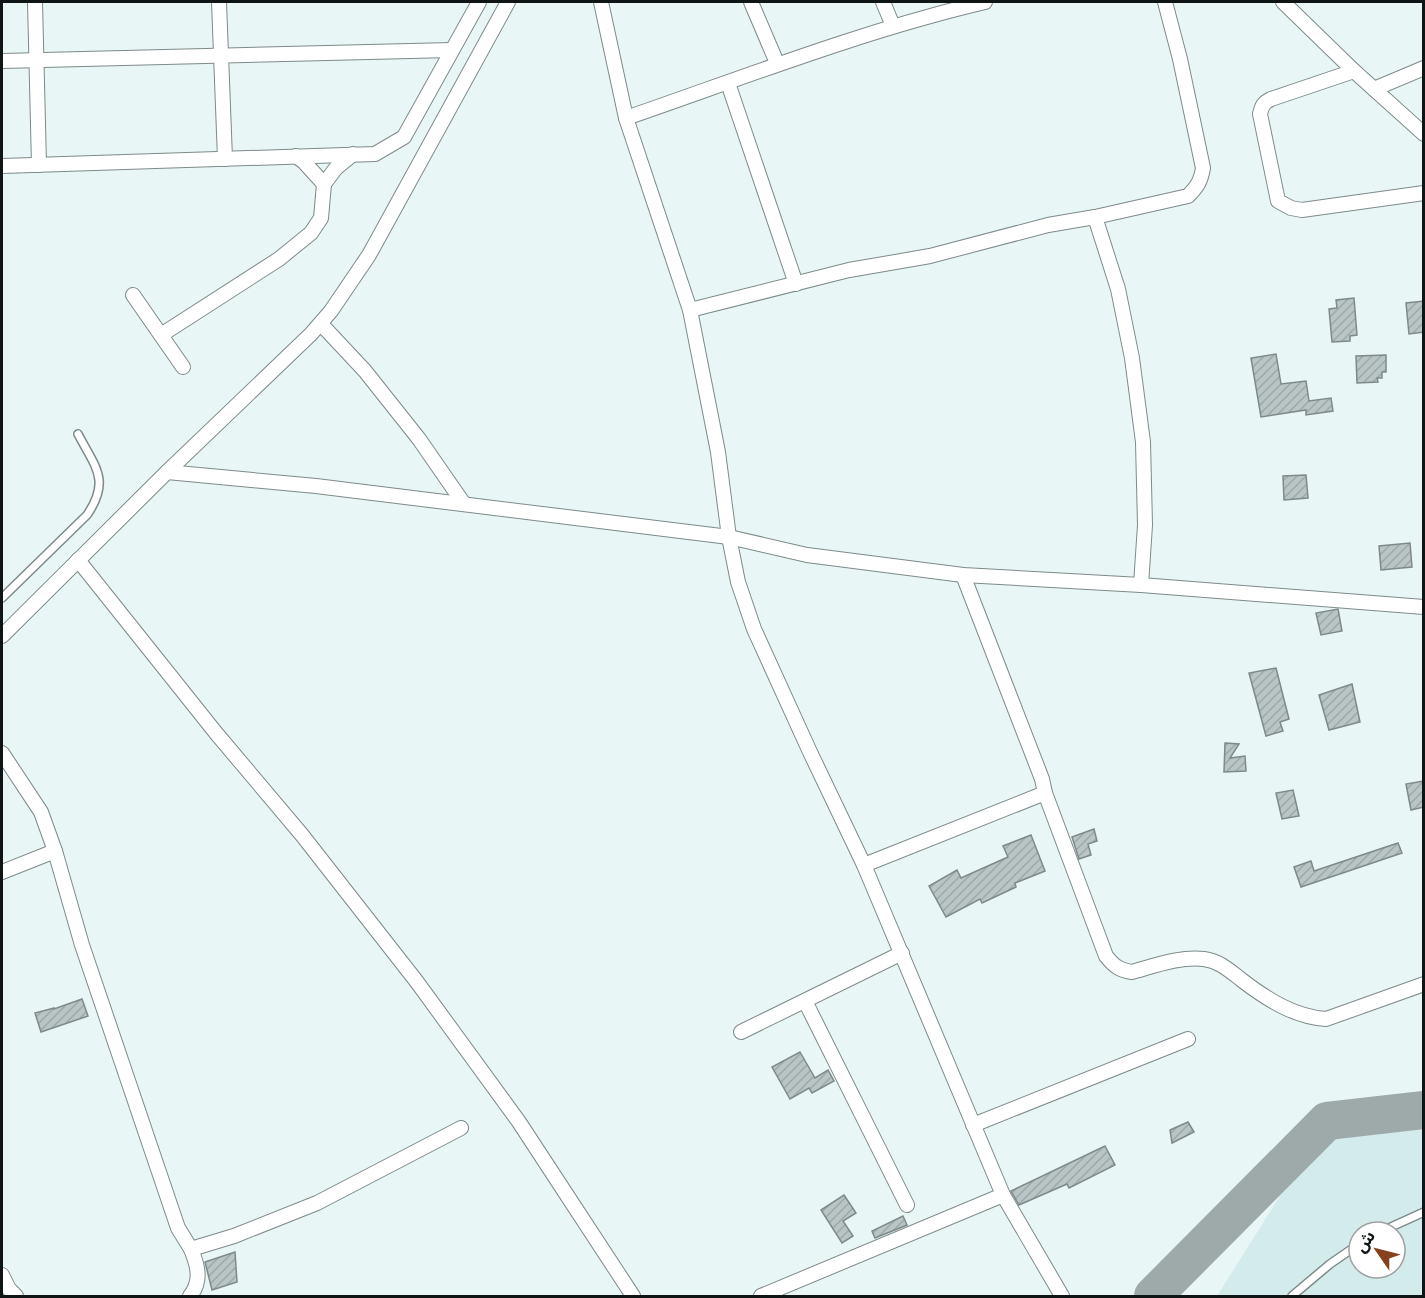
<svg xmlns="http://www.w3.org/2000/svg" width="1425" height="1298" font-family="'PT Serif','Noto Sans Arabic',serif">
	<defs>
		<pattern id="building-hatch" width="6" height="6" patternUnits="userSpaceOnUse" patternTransform="scale(1.5)"><rect width="6" height="6" fill="#b8c5c4"/><path d="M-1 1l2-2M0 6l6-6M5 7l2-2" fill="none" stroke="#9da8a8"/></pattern>
	</defs>
	<rect width="100%" height="100%" fill="#e9f6f6"/>
	<path fill="#d4ebeb" fill-rule="evenodd" d="M1423 1110V1296H1217L1327 1121ZM1359 1232H1395V1268H1359Z"/>
	<g fill="none" stroke-linecap="round" stroke-linejoin="round">
		<path stroke="#9ea9a9" stroke-width="38" d="M1153 1296 1327 1121 1424 1110"/>
	</g>
	<g fill="url(#building-hatch)" stroke="#7e8a8a" stroke-width="1.5">
		<path d="M1354 298 1357 335 1350 336V341L1332 342 1329 309 1337 308 1336 300Z"/>
		<path d="M1424 301V332L1409 334 1406 303Z"/>
		<path d="M1276 354 1281 384 1306 381 1309 401 1331 398 1333 411 1306 415V410L1261 417 1251 358Z"/>
		<path d="M1386 355V372H1382V378H1377L1378 382 1357 383 1356 356Z"/>
		<path d="M1306 475 1308 498 1284 500 1283 476Z"/>
		<path d="M1410 543 1412 567 1381 570 1379 546Z"/>
		<path d="M1338 609 1342 631 1321 635 1316 613Z"/>
		<path d="M1276 668 1289 719 1280 722 1283 731 1266 736 1249 673Z"/>
		<path d="M1352 684 1360 722 1329 730 1319 695Z"/>
		<path d="M1225 743 1239 744 1230 758 1245 756 1246 771 1224 772Z"/>
		<path d="M1424 781V807L1411 810 1406 784Z"/>
		<path d="M1293 790 1299 816 1282 819 1276 793Z"/>
		<path d="M1094 829 1097 841 1088 844 1091 855 1079 859 1072 837Z"/>
		<path d="M1031 835 1045 871 1015 883 1016 887 982 903 980 899 946 917 929 886 957 870 961 878 1008 857 1003 846Z"/>
		<path d="M1398 843 1402 853 1301 887 1294 867 1311 861 1314 871Z"/>
		<path d="M82 999 88 1016 41 1032 35 1013 54 1008V1009Z"/>
		<path d="M800 1052 815 1078 828 1070 834 1081 812 1093 809 1088 790 1099 772 1067Z"/>
		<path d="M1188 1122 1194 1132 1172 1143 1170 1130Z"/>
		<path d="M1105 1146 1115 1165 1069 1188 1067 1184 1019 1205 1011 1191Z"/>
		<path d="M844 1195 856 1213 843 1221 853 1236 842 1243 821 1210Z"/>
		<path d="M903 1216 907 1225 875 1238 872 1231Z"/>
		<path d="M235 1252 237 1282 212 1290 205 1262Z"/>
	</g>
	<g fill="none" stroke-linecap="round" stroke-linejoin="round">
		<defs>
			<g id="lane">
				<path d="M2 598 87 515C111 480 95 467 78 434"/>
				<path d="M1380 1232 1424 1212"/>
				<path d="M1292 1296 1330 1264 1359 1244"/>
			</g>
			<g id="street">
				<path d="M35 2 39 165"/>
				<path d="M219 2 225 159"/>
				<path d="M601 2 626 118 690 310 718 452 729 537 738 582 754 629 810 752 864 865 1003 1195 1062 1296"/>
				<path d="M751 2 777 63"/>
				<path d="M883 2 893 26"/>
				<path d="M1283 2 1354 71 1424 134"/>
				<path d="M2 61 452 50"/>
				<path d="M1354 71 1271 99C1263 103 1262 106 1260 114L1278 201 1291 208 1302 210 1424 193"/>
				<path d="M728 83 796 284"/>
				<path d="M1374 89 1424 68"/>
				<path d="M626 118C745 77 862 31 985 2"/>
				<path d="M2 166 375 154 404 137 479 2"/>
				<path d="M324 184 336 168 353 154"/>
				<path d="M1095 217 1188 196C1197 187 1201 181 1203 168L1180 59 1165 2"/>
				<path d="M133 295 183 367"/>
				<path d="M690 310 849 270 930 256 1048 225 1095 217 1118 289 1132 358 1143 442 1145 525 1141 585"/>
				<path d="M321 324 365 371 419 439 464 504"/>
				<path d="M161 335 279 259 311 233 321 218 324 184 304 162 296 156"/>
				<path d="M167 472 316 486 729 537 807 555 963 575 1141 585 1424 607"/>
				<path d="M78 560 216 733 302 835 417 982 519 1122 633 1296"/>
				<path d="M2 636 167 472 311 334 331 311 369 255 508 2"/>
				<path d="M2 753 41 812 55 851 82 945 178 1228 191 1249 234 1236 317 1203 461 1128"/>
				<path d="M1045 793 1106 956C1114 966 1119 970 1132 972 1154 966 1181 956 1204 959 1220 961 1231 972 1243 981 1268 1000 1295 1017 1326 1019L1424 984"/>
				<path d="M864 865 1045 793 1042 779 963 575"/>
				<path d="M2 872 55 851"/>
				<path d="M805 1001 907 1205"/>
				<path d="M741 1032 902 953"/>
				<path d="M973 1125 1188 1039"/>
				<path d="M2 1275 9 1289 16 1296"/>
				<path d="M190 1296C202 1281 198 1266 191 1249"/>
				<path d="M761 1296 1003 1195"/>
			</g>
		</defs>
		<use href="#lane" stroke="#7e8a8a" stroke-width="10"/>
		<use href="#street" stroke="#7e8a8a" stroke-width="16"/>
		<use href="#lane" stroke="#fff" stroke-width="7"/>
		<use href="#street" stroke="#fff" stroke-width="14"/>
	</g>
	<rect width="1425" height="1298" fill="none" stroke="#0f1414" stroke-width="6"/>
	<g transform="translate(1377 1250) rotate(305)"><circle r="28" fill="#ffffff" stroke="#9fa1a1" stroke-width="1.5"/>
	<path d="M0-4.5L10 22L0 15L-10 22Z" fill="#87411c"/>
	<text y="-9" font-size="16" font-weight="bold" text-anchor="middle" fill="#0f1414">ش</text>
	</g>
</svg>
